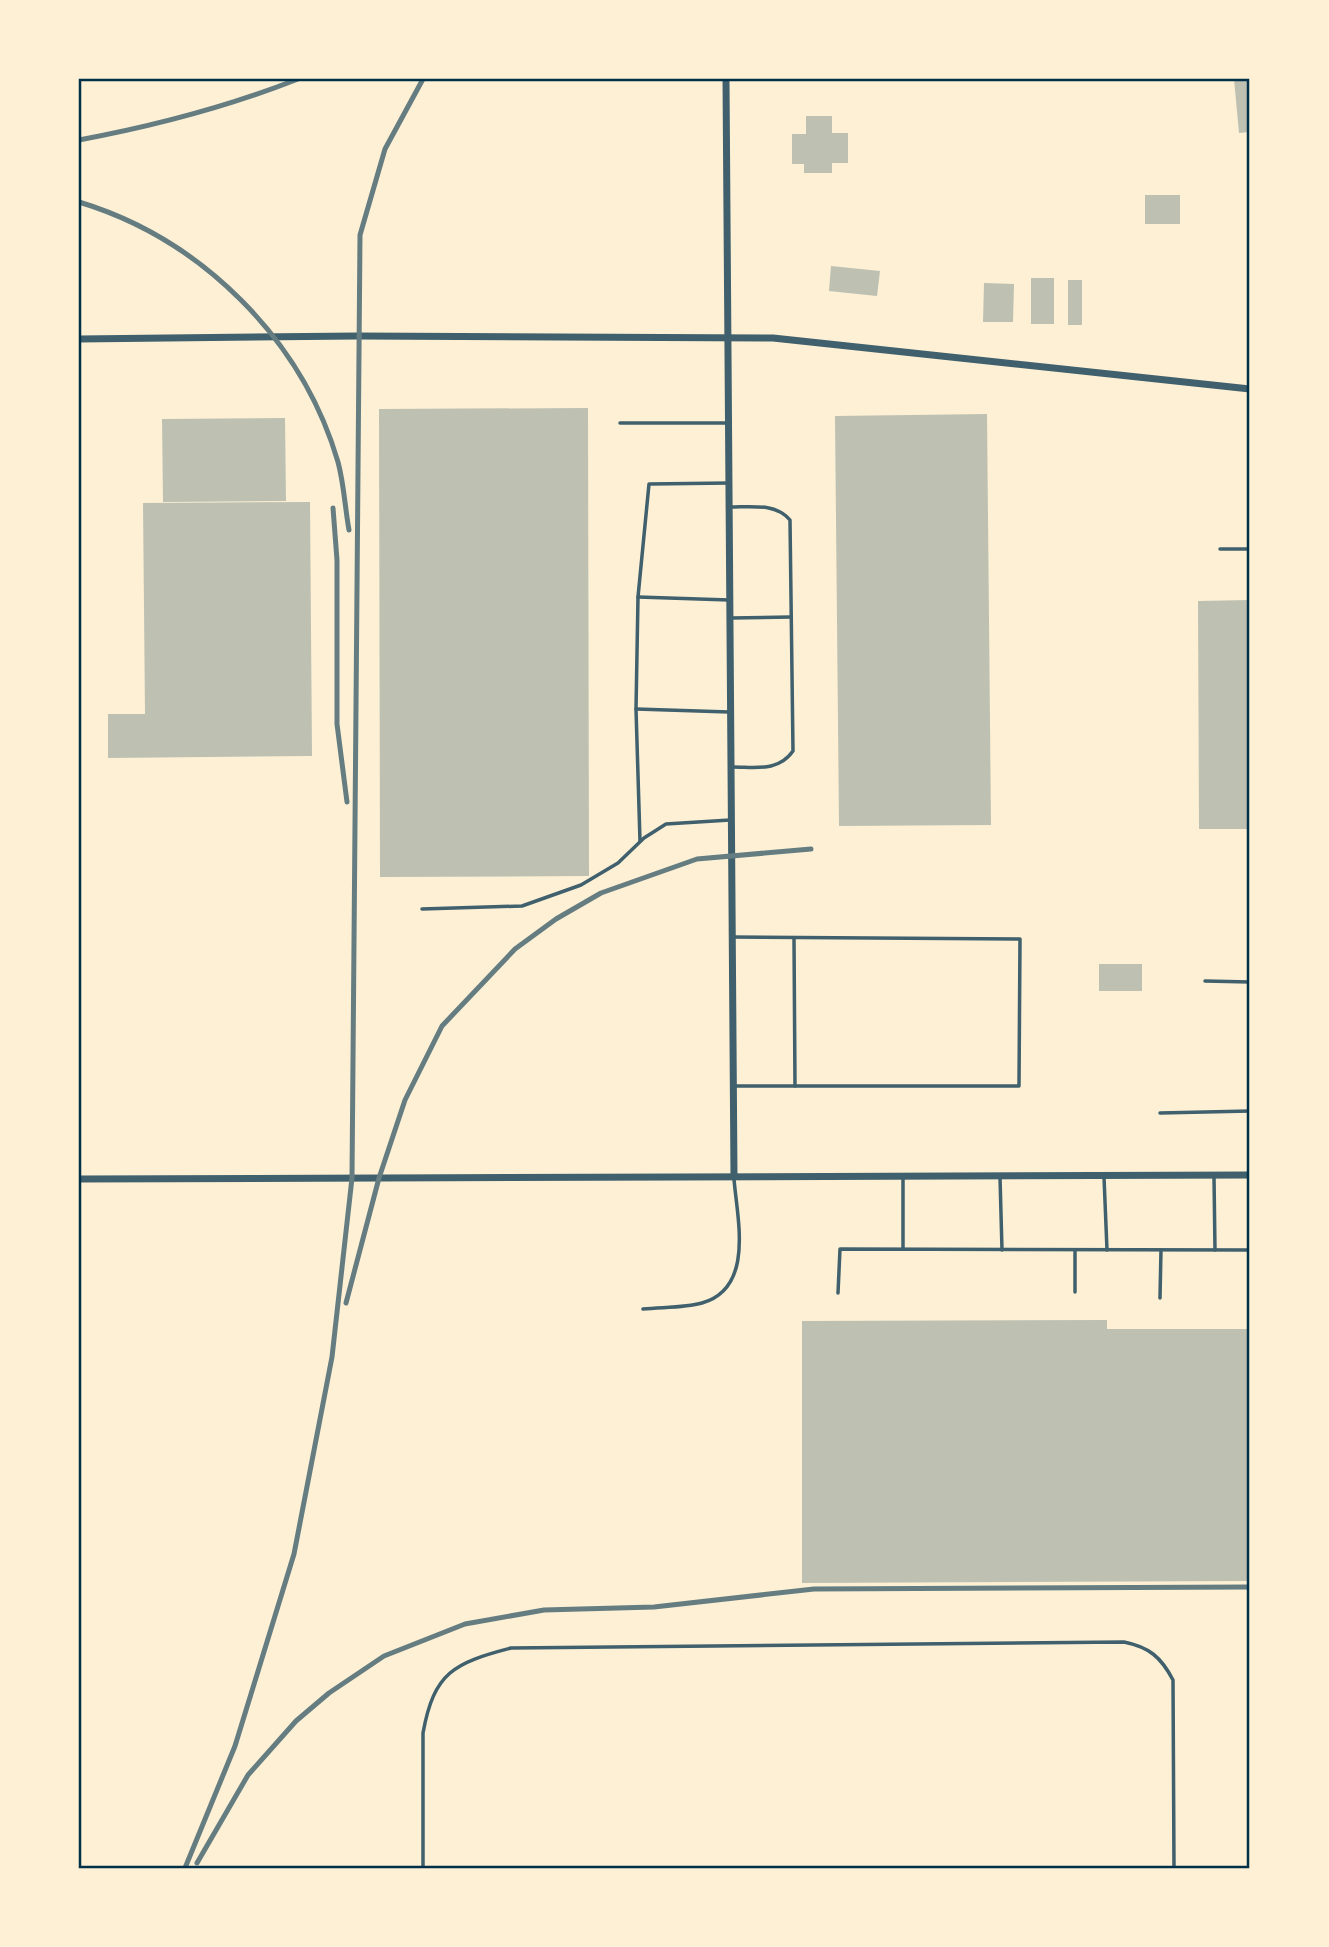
<svg xmlns="http://www.w3.org/2000/svg" width="1329" height="1947" font-family="'Libre Baskerville',serif">
	<rect width="100%" height="100%" fill="#fdf0d5"/>
	<g fill="#bec0b2">
		<path d="M1234 79H1250V132L1239 133Z"/>
		<path d="M806 116H832V133H848V163H832V173H804V164H792V134H806Z"/>
		<rect x="1145" y="195" width="35" height="29"/>
		<path d="M831 266 880 271 877 296 829 291Z"/>
		<rect x="1031" y="278" width="23" height="46"/>
		<rect x="1068" y="280" width="14" height="45"/>
		<path d="M984 283 1014 284 1013 322H983Z"/>
		<path d="M588 408 589 876 380 877 379 409Z"/>
		<path d="M987 414 991 825 839 826 835 416Z"/>
		<path d="M285 418 286 501 163 502 162 419Z"/>
		<path d="M310 502 312 756 108 758V714H145L143 503Z"/>
		<path d="M1250 600V829H1199L1198 601Z"/>
		<rect x="1099" y="964" width="43" height="27"/>
		<path d="M1107 1320V1329H1250V1581L802 1583V1321Z"/>
	</g>
	<g fill="none" stroke-linecap="round" stroke-linejoin="round">
		<g stroke="#3f606c" stroke-width="3.5">
			<path d="M79 410V455"/>
			<path d="M620 423H727"/>
			<path d="M730 507C751 507 776 503 790 520L793 751C778 772 756 767 733 767"/>
			<path d="M1220 549H1250"/>
			<path d="M638 597 729 600"/>
			<path d="M731 618 791 617"/>
			<path d="M636 709 729 712"/>
			<path d="M640 841 636 709 638 597 649 484 729 483"/>
			<path d="M422 909 522 906 581 885 618 863 644 838 666 824 730 820"/>
			<path d="M732 937 1020 939 1019 1086H735"/>
			<path d="M794 938 795 1086"/>
			<path d="M1205 981 1250 982"/>
			<path d="M1160 1113 1250 1111"/>
			<path d="M1000 1177 1002 1250"/>
			<path d="M1104 1177 1107 1250"/>
			<path d="M1214 1177 1215 1250"/>
			<path d="M903 1178V1249"/>
			<path d="M1075 1292V1250"/>
			<path d="M838 1293 840 1249 1250 1250"/>
			<path d="M1160 1298 1161 1250"/>
			<path d="M643 1309C662 1307 684 1308 702 1303 755 1288 737 1218 734 1179"/>
			<path d="M423 1868V1733C434 1672 454 1663 511 1648L1124 1642C1149 1647 1161 1657 1173 1680L1174 1868"/>
		</g>
		<g stroke="#3f606c" stroke-width="7">
			<path d="M726 79 734 1177"/>
			<path d="M79 339 357 336 773 338 1250 389"/>
			<path d="M79 1179 1250 1175"/>
		</g>
		<g stroke="#657d81" stroke-width="5">
			<path d="M79 140C154 126 227 107 298 79"/>
			<path d="M79 202C201 239 302 339 338 462 344 484 345 508 349 530"/>
			<path d="M333 508 337 560V724L347 802"/>
			<path d="M346 1303 379 1178 405 1100 442 1026 515 949 556 919 601 893 697 859 811 849"/>
			<path d="M197 1863 248 1775 296 1721 329 1693 384 1656 465 1624 544 1610 654 1607 814 1589 1250 1587"/>
			<path d="M185 1868 235 1746 294 1554 332 1357 352 1178 360 235 385 149 423 79"/>
		</g>
	</g>
	<rect width="1329" height="1947" fill="none" stroke="#fdf0d5" stroke-width="161"/>
	<rect x="80" y="80" width="1168" height="1787" fill="none" stroke="#003049" stroke-width="2.5"/>
</svg>
